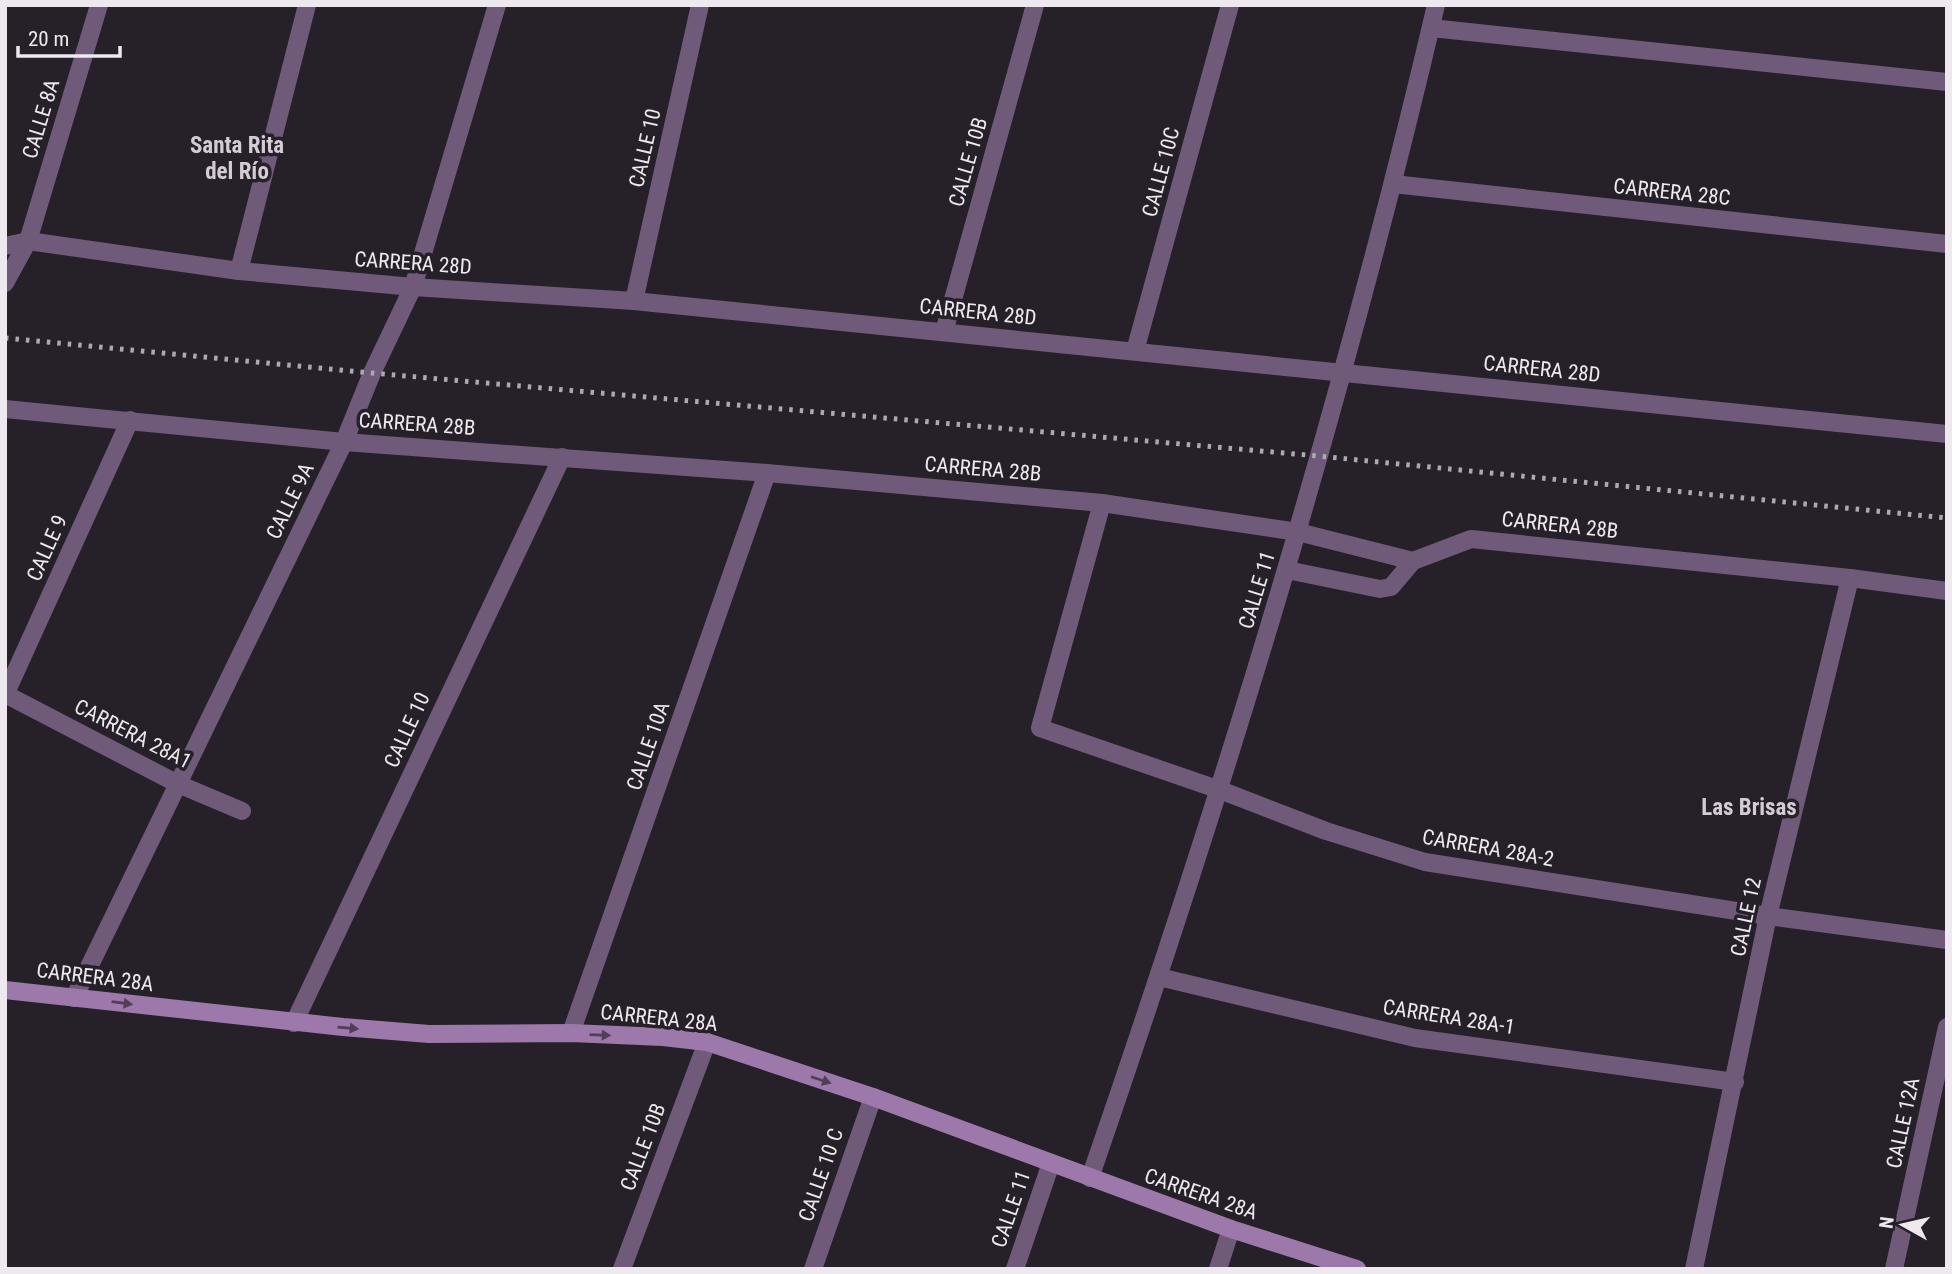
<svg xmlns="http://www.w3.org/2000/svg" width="1952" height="1274" font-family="'Roboto Condensed',sans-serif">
	<rect width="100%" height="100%" fill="#262029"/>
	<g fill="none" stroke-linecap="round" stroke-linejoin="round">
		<g stroke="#705a79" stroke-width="18">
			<path d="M1431 28 1947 82"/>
			<path d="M1393 184 1947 244"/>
			<path d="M5 246 28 241 239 271 413 287 634 301 1947 434"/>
			<path d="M239 271 307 5"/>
			<path d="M5 283 28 241 99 5"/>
			<path d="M634 301 700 5"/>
			<path d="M944 332 1035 5"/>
			<path d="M1135 351 1230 5"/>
			<path d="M5 409 344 442 767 473 1102 503 1298 532 1413 561 1471 539 1850 578 1947 591"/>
			<path d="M1102 503 1040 728 1220 790 1326 831 1425 862 1768 916 1947 940"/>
			<path d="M1287 570 1380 589 1391 587 1413 561"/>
			<path d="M5 694 178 784 242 811"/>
			<path d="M5 695 130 420"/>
			<path d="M1159 977 1415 1038 1735 1082"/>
			<path d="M74 998 344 442 372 373 413 287 497 5"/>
			<path d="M294 1023 562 457"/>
			<path d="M571 1033 767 473"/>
			<path d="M1090 1178C1223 793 1343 403 1436 5"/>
			<path d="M622 1269 707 1042"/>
			<path d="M813 1269 873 1097"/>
			<path d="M1015 1269 1051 1163"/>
			<path d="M1218 1269 1231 1229"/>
			<path d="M1694 1269 1768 916 1850 578"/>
			<path d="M1894 1269 1947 1027"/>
		</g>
		<path stroke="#9d78aa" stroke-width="18" d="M5 990 343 1027 429 1034 571 1033 663 1037 707 1042 873 1097 1231 1229 1357 1269"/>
		<path stroke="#aea9b0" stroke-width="5" stroke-dasharray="3.5 7" stroke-linecap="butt" d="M5 338 372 373 1318 456 1947 518"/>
	</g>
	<defs><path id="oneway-solid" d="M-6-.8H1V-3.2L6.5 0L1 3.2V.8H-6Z" transform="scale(1.75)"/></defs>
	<g fill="#503f56">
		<use href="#oneway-solid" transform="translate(122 1003) rotate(7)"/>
		<use href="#oneway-solid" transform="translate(348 1028) rotate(5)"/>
		<use href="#oneway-solid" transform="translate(600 1035) rotate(2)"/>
		<use href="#oneway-solid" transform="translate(821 1080) rotate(18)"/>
	</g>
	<g text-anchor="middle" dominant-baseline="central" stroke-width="7" stroke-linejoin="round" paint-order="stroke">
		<g font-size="21" fill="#ede9ef" stroke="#262029">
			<text transform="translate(41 119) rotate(-73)">CALLE 8A</text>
			<text transform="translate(645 148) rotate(-77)">CALLE 10</text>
			<text transform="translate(968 162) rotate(-74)">CALLE 10B</text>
			<text transform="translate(1161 172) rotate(-75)">CALLE 10C</text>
			<text transform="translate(1672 192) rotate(6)">CARRERA 28C</text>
			<text transform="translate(413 263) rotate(4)">CARRERA 28D</text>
			<text transform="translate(978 312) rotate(6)">CARRERA 28D</text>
			<text transform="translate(1542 369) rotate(6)">CARRERA 28D</text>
			<text transform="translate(417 424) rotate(4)">CARRERA 28B</text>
			<text transform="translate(983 469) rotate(5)">CARRERA 28B</text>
			<text transform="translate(290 501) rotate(-64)">CALLE 9A</text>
			<text transform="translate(1560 525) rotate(6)">CARRERA 28B</text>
			<text transform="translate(47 548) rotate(-66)">CALLE 9</text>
			<text transform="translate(1257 590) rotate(-73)">CALLE 11</text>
			<text transform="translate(407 730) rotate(-65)">CALLE 10</text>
			<text transform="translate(133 734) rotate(27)">CARRERA 28A1</text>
			<text transform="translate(648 746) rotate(-71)">CALLE 10A</text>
			<text transform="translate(1488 848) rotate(10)">CARRERA 28A-2</text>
			<text transform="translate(1746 917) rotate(-78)">CALLE 12</text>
			<text transform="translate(95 977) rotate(7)">CARRERA 28A</text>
			<text transform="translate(1449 1017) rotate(9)">CARRERA 28A-1</text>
			<text transform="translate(659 1018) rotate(6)">CARRERA 28A</text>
			<text transform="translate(1903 1123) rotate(-78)">CALLE 12A</text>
			<text transform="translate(643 1147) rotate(-69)">CALLE 10B</text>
			<text transform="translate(821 1175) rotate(-71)">CALLE 10 C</text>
			<text transform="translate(1201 1194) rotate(19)">CARRERA 28A</text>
			<text transform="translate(1011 1209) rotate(-71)">CALLE 11</text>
		</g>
		<g font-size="23" font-weight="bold" fill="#d4cbd7" stroke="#262029">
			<text x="237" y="145">Santa Rita<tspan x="237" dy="26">del Río</tspan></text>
			<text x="1749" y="807">Las Brisas</text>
		</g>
	</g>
	<rect width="1952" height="1274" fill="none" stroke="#ede9ef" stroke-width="14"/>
	<g transform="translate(1903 1225) rotate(278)" stroke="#262029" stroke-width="5" paint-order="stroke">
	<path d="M0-5L12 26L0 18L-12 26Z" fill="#ede9ef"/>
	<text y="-10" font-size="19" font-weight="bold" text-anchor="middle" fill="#ede9ef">N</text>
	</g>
	<path d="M18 46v10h102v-10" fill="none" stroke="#ede9ef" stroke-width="3.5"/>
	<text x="28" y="46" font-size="21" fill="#ede9ef" stroke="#262029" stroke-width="5" paint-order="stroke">20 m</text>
</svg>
